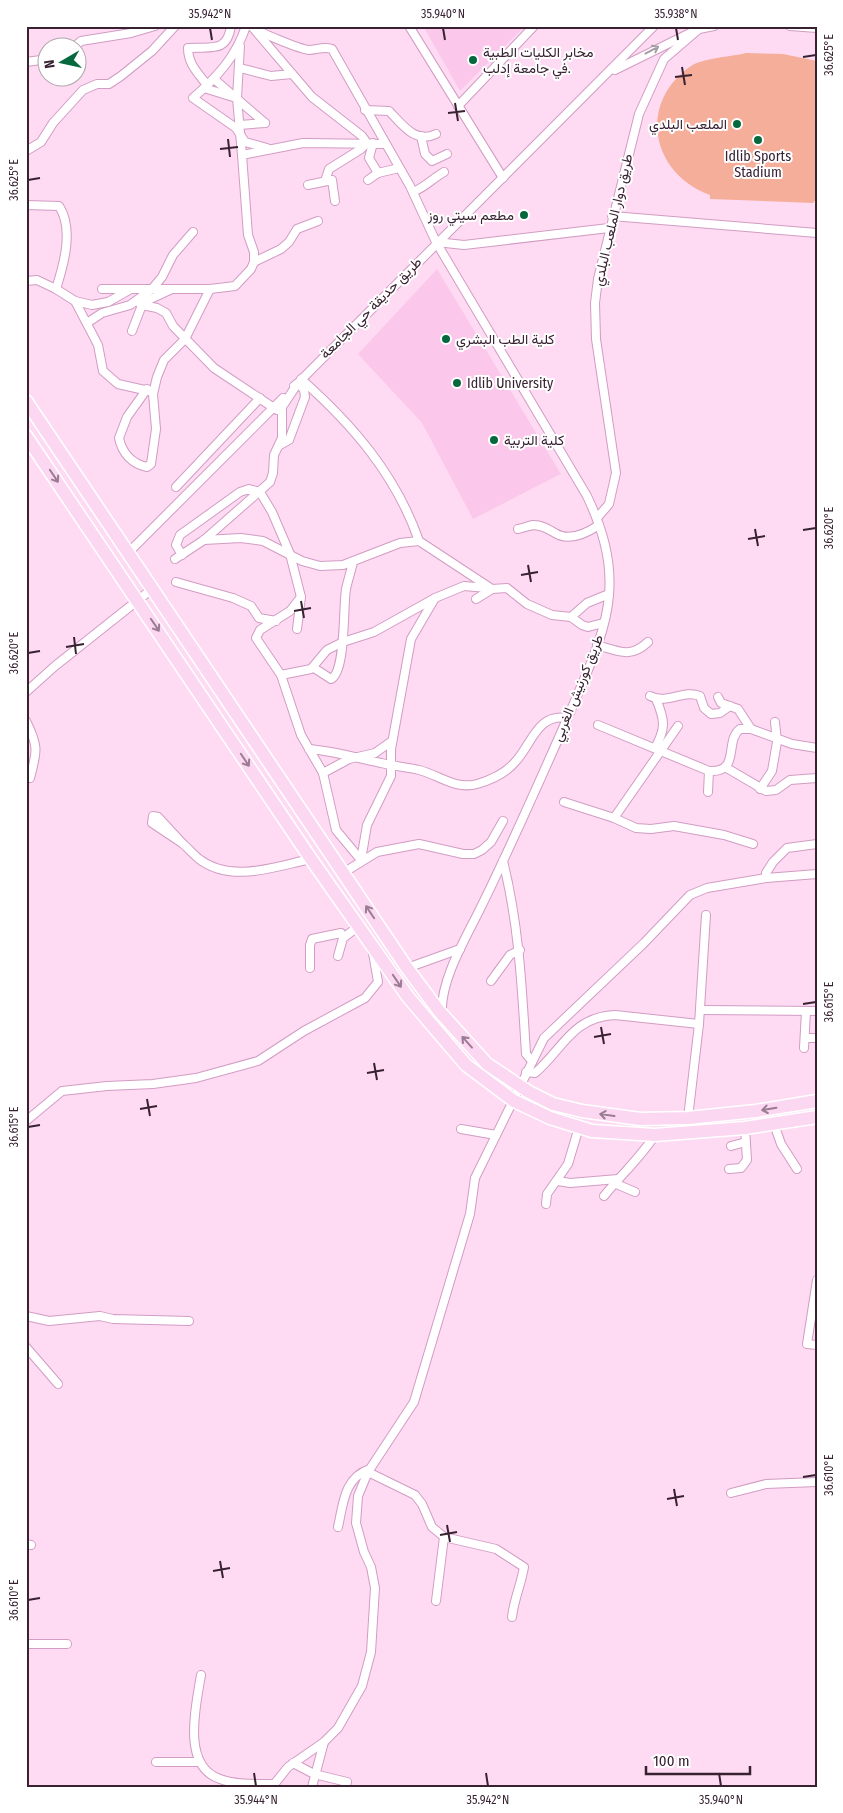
<svg xmlns="http://www.w3.org/2000/svg" width="843" height="1813" font-family="'Fira Sans Condensed',Vazirmatn,sans-serif">
	<rect width="100%" height="100%" fill="#fedbf3"/>
	<g fill="#fbc8ec">
		<path d="M423 26H525L460 91Z"/>
		<path d="M437 269 561 474 473 519 422 423 358 354Z"/>
	</g>
	<path fill="#f5ae99" d="M746 53 783 54 817 61V198L813 203 710 199V195C651 174 637 103 691 66 703 58 730 57 746 53Z"/>
	<g fill="none" stroke-linecap="round" stroke-linejoin="round">
		<defs>
			<g id="street">
				<path d="M246 26C236 57 217 77 193 98L236 128 245 142 267 148"/>
				<path d="M251 26C257 32 300 49 309 50 317 50 323 46 332 49L410 186 436 242 587 496C602 528 612 559 609 595 606 634 586 674 571 710 542 776 513 842 481 907 467 936 440 980 442 1013"/>
				<path d="M409 26 503 178"/>
				<path d="M691 26 699 29 714 26"/>
				<path d="M790 26 817 28"/>
				<path d="M254 29 312 97 362 136 367 143 361 149 329 169 325 181"/>
				<path d="M240 46 237 98 242 155"/>
				<path d="M73 48 81 41 131 33 155 26"/>
				<path d="M26 62 48 59"/>
				<path d="M240 68 271 76 292 74"/>
				<path d="M615 70 692 32"/>
				<path d="M214 79 265 123"/>
				<path d="M207 85C198 73 188 64 188 48 210 46 227 54 231 26"/>
				<path d="M204 88 233 97"/>
				<path d="M458 106 534 26"/>
				<path d="M365 110 389 111C403 125 415 144 436 134"/>
				<path d="M239 125 265 123"/>
				<path d="M421 136 425 154 432 161 447 154"/>
				<path d="M373 143 369 158 378 173"/>
				<path d="M26 151 41 142 53 123 83 90 97 84H109L121 76 152 51 175 26"/>
				<path d="M368 180 378 173 399 168"/>
				<path d="M308 185 332 180 335 201"/>
				<path d="M413 192C425 187 432 179 444 172"/>
				<path d="M26 205 59 206C74 229 64 264 56 289"/>
				<path d="M612 216 817 233"/>
				<path d="M436 242 464 245 609 228"/>
				<path d="M254 262 281 249 289 242 297 229 318 221"/>
				<path d="M26 281 37 280 56 289 75 301 92 305 108 302 131 289H210L235 286 251 269 254 262V252L248 235 242 155 303 143 384 144"/>
				<path d="M102 289H131"/>
				<path d="M75 301 98 345 103 371 118 384 149 391"/>
				<path d="M140 304 170 290"/>
				<path d="M87 323 102 313 130 305 152 289 162 277 173 255 193 232"/>
				<path d="M132 331 142 305 157 308 166 313 173 326 214 368 277 410"/>
				<path d="M301 379C353 425 396 475 419 541"/>
				<path d="M147 389 127 417 119 438C122 453 132 464 147 467L151 464 156 429 153 394 157 377 164 360 185 339 210 289"/>
				<path d="M280 445 289 440 305 397 304 390 298 383 294 386"/>
				<path d="M176 487 260 398"/>
				<path d="M597 518 609 504 616 473 596 339 595 303 598 279 639 114 664 59 699 29"/>
				<path d="M518 529C523 528 528 526 533 525 542 525 548 529 555 533 569 542 587 533 599 525"/>
				<path d="M204 540 241 538 263 541 302 561 320 566 343 565 400 543 419 541 492 589"/>
				<path d="M128 553 283 398"/>
				<path d="M182 555 176 545 180 535 240 492 249 489 260 492 272 512 290 554 301 597 297 629"/>
				<path d="M175 559 204 540 270 482 273 473 274 455 282 438V407L298 383 654 26"/>
				<path d="M176 582 233 598 251 606 259 618 276 621"/>
				<path d="M301 597 290 611 260 630 256 638 281 675 301 735 323 773 336 830 361 860"/>
				<path d="M476 599 492 589 507 588 527 604 552 615 571 617 582 625 588 627 603 623"/>
				<path d="M571 617 587 603 609 594"/>
				<path d="M597 645C618 651 630 659 648 642"/>
				<path d="M314 668 331 679C346 672 343 606 346 589 348 580 351 571 353 562"/>
				<path d="M281 675 311 669 327 650 343 642 374 632 435 598 464 586 487 588"/>
				<path d="M26 692 55 666 152 589"/>
				<path d="M650 696C668 705 683 689 700 696L704 708 711 714 720 713 730 706"/>
				<path d="M718 697 721 703 738 709 751 729"/>
				<path d="M26 721C39 747 37 751 30 778L26 776"/>
				<path d="M598 725 709 771C741 773 724 741 740 729H751L792 744 817 748"/>
				<path d="M655 748C666 728 665 720 656 699"/>
				<path d="M309 749C334 751 357 758 381 763 393 766 406 767 419 770 439 775 455 790 477 784 491 780 507 772 516 761 532 743 538 713 567 718"/>
				<path d="M725 767 766 791 776 790 790 780 817 778"/>
				<path d="M323 773 349 759 375 753 392 741"/>
				<path d="M760 789 772 771 777 742 775 722"/>
				<path d="M708 792 709 771"/>
				<path d="M564 802 614 818 636 828 651 829 674 826 724 835 753 844"/>
				<path d="M153 816 158 817 182 843 152 823Z"/>
				<path d="M614 818 678 726"/>
				<path d="M182 843C188 848 193 854 199 859 232 884 276 866 311 859"/>
				<path d="M361 860 367 825 391 776V749L411 639 435 598"/>
				<path d="M503 861C519 925 522 988 526 1054L532 1061"/>
				<path d="M343 873 377 852 419 844 463 854H474L482 850 491 842 503 821"/>
				<path d="M766 878V873L773 862 787 848 817 844"/>
				<path d="M338 956 343 938 359 926"/>
				<path d="M310 968V945L312 939 341 933 343 938"/>
				<path d="M407 968 460 949"/>
				<path d="M491 981 510 955 520 950"/>
				<path d="M700 1010 817 1011"/>
				<path d="M805 1038H817"/>
				<path d="M804 1048 806 1011"/>
				<path d="M526 1072 535 1073C563 1049 572 1017 615 1015L699 1024"/>
				<path d="M688 1118 699 1024 706 915"/>
				<path d="M26 1121 62 1091 107 1086 153 1084 196 1078 258 1061 304 1031 365 998 378 982 373 953"/>
				<path d="M774 1124 781 1144 797 1169"/>
				<path d="M461 1129 496 1135"/>
				<path d="M731 1146 746 1142"/>
				<path d="M729 1169 741 1168 747 1160 745 1128"/>
				<path d="M558 1181 570 1183 618 1179"/>
				<path d="M614 1183 635 1192"/>
				<path d="M604 1196C621 1175 641 1157 655 1135"/>
				<path d="M546 1204 547 1194 568 1164 579 1127"/>
				<path d="M817 1280 807 1344 817 1345"/>
				<path d="M26 1316 49 1321 100 1316 113 1319 189 1321"/>
				<path d="M26 1347 58 1384"/>
				<path d="M368 1472 415 1495 422 1504 432 1527 444 1537 496 1549 524 1567C521 1585 514 1599 512 1617"/>
				<path d="M731 1493 766 1484 817 1482"/>
				<path d="M338 1527C343 1505 344 1477 370 1469"/>
				<path d="M26 1544 31 1545"/>
				<path d="M436 1601 444 1537"/>
				<path d="M26 1644H67"/>
				<path d="M201 1675C196 1705 181 1766 220 1779 236 1785 257 1784 274 1784"/>
				<path d="M156 1762H199"/>
				<path d="M293 1763 314 1774 347 1782"/>
				<path d="M272 1787 288 1767 324 1742 338 1728 362 1686 371 1652 375 1588 371 1567 364 1552 356 1523 358 1496 368 1472 414 1402 470 1214 475 1178 544 1038 644 943 690 895 707 888 766 878 817 874"/>
				<path d="M312 1787 324 1742"/>
			</g>
			<g id="primary">
				<path d="M26 401 407 968 439 1011 487 1064 529 1092 553 1104 582 1111 640 1119 688 1118 756 1111 817 1101"/>
				<path d="M26 436 311 859 408 997 466 1065 514 1101 550 1118 592 1131 655 1135 745 1128 817 1117"/>
			</g>
		</defs>
		<use href="#street" stroke="#d29cc3" stroke-width="10"/>
		<use href="#primary" stroke="#fff" stroke-width="15"/>
		<use href="#street" stroke="#fff" stroke-width="8"/>
		<use href="#primary" stroke="#fbd7f1" stroke-width="12"/>
	</g>
	<defs><path id="oneway-shaft" d="M-6 0H5M1.5-3L5.5 0L1.5 3" fill="none" stroke-width="1.6" stroke-linecap="round" stroke-linejoin="round" transform="scale(1.25)"/></defs>
	<use stroke="#a59ca3" href="#oneway-shaft" transform="translate(652 50) rotate(-28)"/>
	<g stroke="#9a7c92">
		<use href="#oneway-shaft" transform="translate(54 476) rotate(56)"/>
		<use href="#oneway-shaft" transform="translate(155 625) rotate(56)"/>
		<use href="#oneway-shaft" transform="translate(245 760) rotate(56)"/>
		<use href="#oneway-shaft" transform="translate(370 912) rotate(-124)"/>
		<use href="#oneway-shaft" transform="translate(397 981) rotate(56)"/>
		<use href="#oneway-shaft" transform="translate(467 1042) rotate(-132)"/>
		<use href="#oneway-shaft" transform="translate(769 1109) rotate(171)"/>
		<use href="#oneway-shaft" transform="translate(607 1115) rotate(-172)"/>
	</g>
	<path fill="none" stroke="#382232" stroke-width="2" d="M210 28 212 40M443 28 445 40M676 28 678 40M803 57 816 55M682 67 685 85M675 77 692 75M455 103 458 121M448 113 465 111M228 139 230 157M220 149 238 147M28 180 40 178M755 529 758 546M803 530 816 528M748 539 765 536M528 565 531 582M521 575 538 572M301 601 304 618M294 611 311 608M74 637 76 654M66 647 84 644M28 653 40 651M803 1004 816 1002M601 1027 604 1044M594 1037 611 1034M374 1063 377 1080M367 1073 384 1070M147 1099 150 1116M140 1109 157 1106M28 1127 40 1125M803 1477 816 1475M674 1489 677 1506M667 1499 684 1496M447 1525 450 1542M440 1535 457 1532M220 1561 223 1578M213 1571 230 1568M28 1600 40 1598M254 1773 256 1786M486 1773 488 1786M719 1773 721 1786"/>
	<g fill="#06693e" stroke="#fff" stroke-width="2">
		<circle cx="473" cy="60" r="5"/>
		<circle cx="737" cy="124" r="5"/>
		<circle cx="758" cy="140" r="5"/>
		<circle cx="524" cy="215" r="5"/>
		<circle cx="446" cy="339" r="5"/>
		<circle cx="457" cy="383" r="5"/>
		<circle cx="494" cy="440" r="5"/>
	</g>
	<g text-anchor="middle" dominant-baseline="central" stroke-width="4" stroke-linejoin="round" paint-order="stroke">
		<g font-size="14" fill="#382232" stroke="#fff" text-anchor="start">
			<text x="483" y="52">مخابر الكليات الطبية<tspan x="483" dy="16">في جامعة إدلب.</tspan></text>
			<text x="727" y="124" text-anchor="end">الملعب البلدي</text>
			<text x="758" y="156" text-anchor="middle">Idlib Sports<tspan x="758" dy="16">Stadium</tspan></text>
			<text x="514" y="215" text-anchor="end">مطعم سيتي روز</text>
			<text x="456" y="339">كلية الطب البشري</text>
			<text x="467" y="383">Idlib University</text>
			<text x="504" y="440">كلية التربية</text>
		</g>
		<g font-size="14" fill="#382232" stroke="#fff">
			<text transform="translate(613 220) rotate(-77)">طريق دوار الملعب البلدي</text>
			<text transform="translate(371 308) rotate(-45)">طريق حديقة حي الجامعة</text>
			<text transform="translate(578 688) rotate(-68)">طريق كورنيش الغربي</text>
		</g>
	</g>
	<rect width="843" height="1813" fill="none" stroke="#ffffff" stroke-width="55"/>
	<g transform="translate(62 62) rotate(261)"><circle r="24" fill="#ffffff" stroke="#afa7ad"/>
	<path d="M0-4L9 19L0 12L-9 19Z" fill="#06693e"/>
	<text y="-8" font-size="14" font-weight="bold" text-anchor="middle" fill="#382232">N</text>
	</g>
	<path d="M646 1766v8h104v-8" fill="none" stroke="#382232" stroke-width="2.5"/>
	<text x="653" y="1766" font-size="15" fill="#382232" stroke="#ffffff" stroke-width="4" paint-order="stroke">100 m</text>
	<rect x="28" y="28" width="788" height="1758" fill="none" stroke="#382232" stroke-width="2"/>
	<g font-size="12" text-anchor="middle" fill="#382232">
		<text x="210" y="18">35.942°N</text>
		<text x="443" y="18">35.940°N</text>
		<text x="676" y="18">35.938°N</text>
		<text transform="translate(829 55) rotate(-90)" y="4">36.625°E</text>
		<text transform="translate(14 180) rotate(-90)" y="4">36.625°E</text>
		<text transform="translate(829 528) rotate(-90)" y="4">36.620°E</text>
		<text transform="translate(14 653) rotate(-90)" y="4">36.620°E</text>
		<text transform="translate(829 1002) rotate(-90)" y="4">36.615°E</text>
		<text transform="translate(14 1127) rotate(-90)" y="4">36.615°E</text>
		<text transform="translate(829 1475) rotate(-90)" y="4">36.610°E</text>
		<text transform="translate(14 1600) rotate(-90)" y="4">36.610°E</text>
		<text x="256" y="1804">35.944°N</text>
		<text x="488" y="1804">35.942°N</text>
		<text x="721" y="1804">35.940°N</text>
	</g>
</svg>
